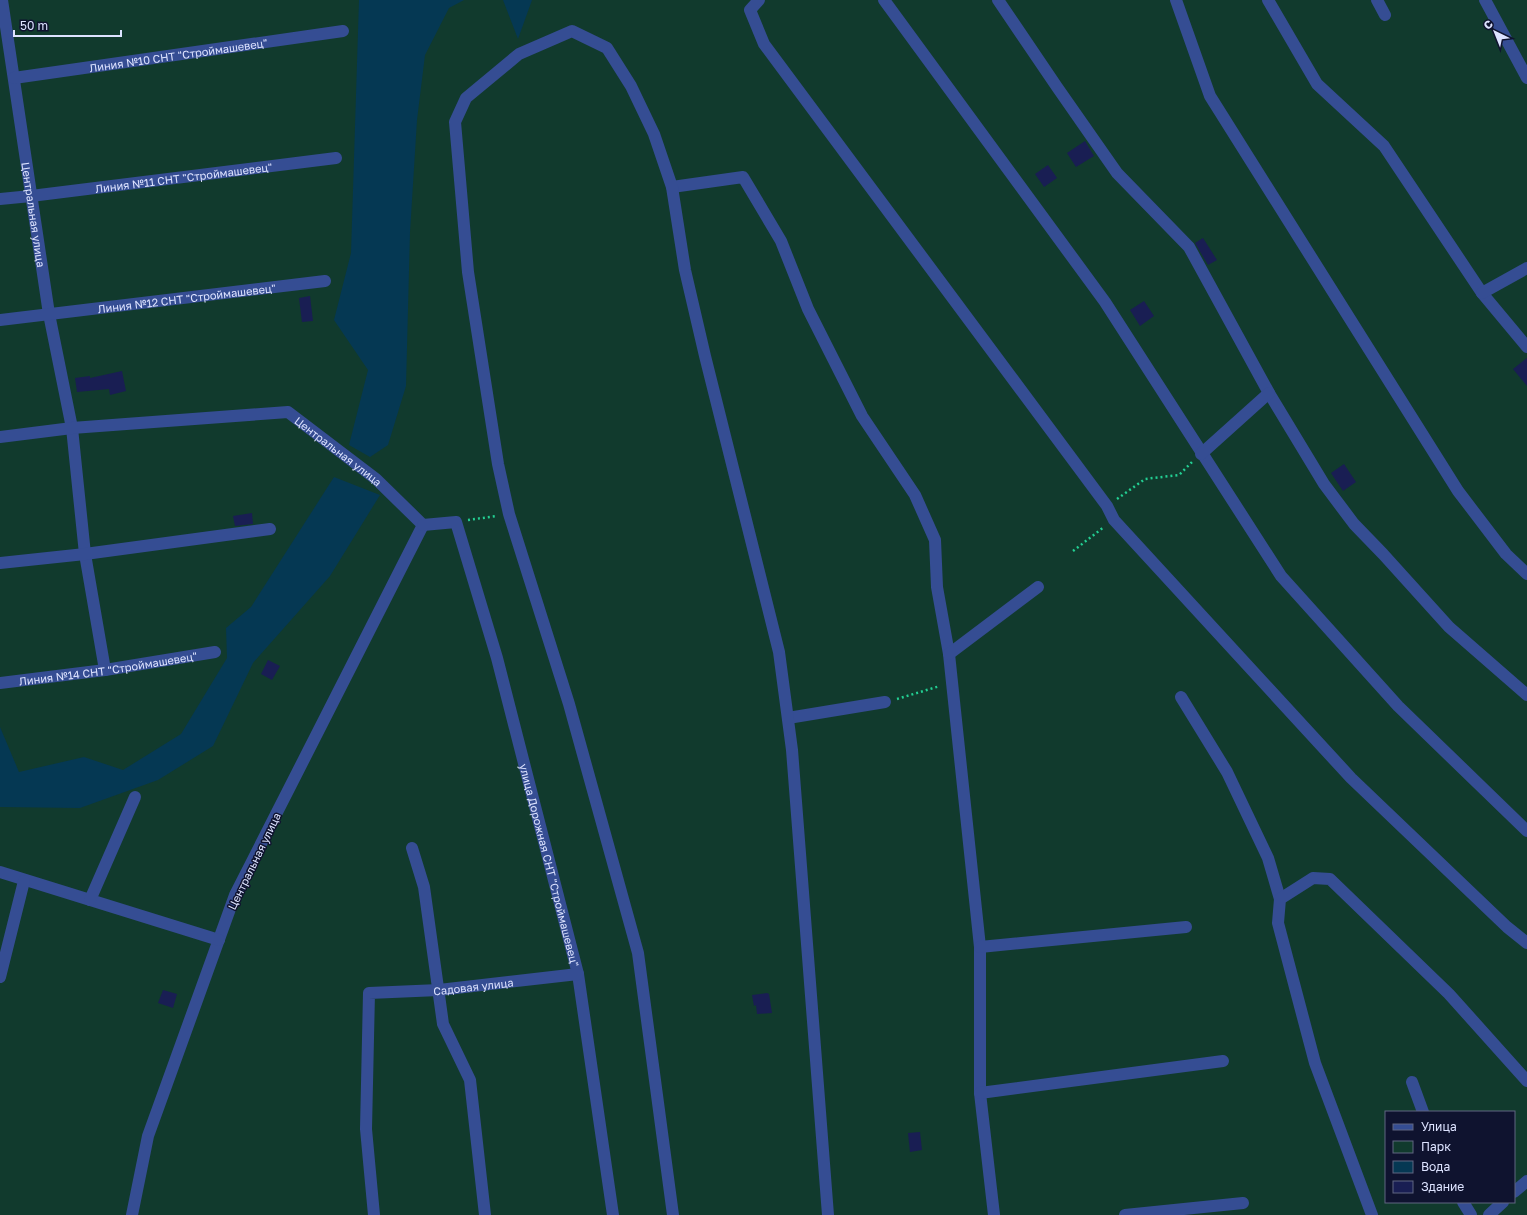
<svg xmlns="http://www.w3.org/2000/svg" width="1527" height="1215" font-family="'Golos Text',sans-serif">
	<rect width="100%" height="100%" fill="#0f132f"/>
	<path fill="#113a2d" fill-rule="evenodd" d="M0 0H1527V1215H0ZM1386 1112H1514V1202H1386Z"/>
	<g fill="#053853">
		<path d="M359 0H464L449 8 425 55 417 120 410 232 406 386 388 445 370 457 349 445 368 370 334 320 351 253Z"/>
		<path d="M503 0H532L518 39Z"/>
		<path d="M334 477 380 495 330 576 253 663 213 746 158 780 80 808 0 807V727L19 772 84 757 123 770 181 734 227 658 226 628 251 607Z"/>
	</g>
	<g fill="#191e53">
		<path d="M1085 141 1094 156 1076 167 1067 153Z"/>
		<path d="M1048 165 1057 178 1044 187 1035 174Z"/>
		<path d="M1203 238 1217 260 1208 265 1195 243Z"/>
		<path d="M310 296 313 321 302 322 299 298Z"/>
		<path d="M1144 301 1154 316 1140 326 1130 310Z"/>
		<path d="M1527 358V386L1513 369Z"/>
		<path d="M122 371 126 391 110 395 109 389 77 392 75 378 90 376V378Z"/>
		<path d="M1344 464 1356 482 1343 491 1331 473Z"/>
		<path d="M252 513 253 524 235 526 233 516Z"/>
		<path d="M268 660 280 666 272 680 261 674Z"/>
		<path d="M163 990 177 994 173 1008 158 1003Z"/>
		<path d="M767 993 769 994 772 1013 757 1014 756 1005 754 1006 752 995Z"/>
		<path d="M920 1132 922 1150 910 1152 908 1133Z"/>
	</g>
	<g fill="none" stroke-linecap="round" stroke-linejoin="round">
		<g stroke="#23ce92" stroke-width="2.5" stroke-dasharray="2 3" stroke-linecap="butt">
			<path d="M1117 499 1145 479 1179 475 1192 462"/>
			<path d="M468 520 497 516"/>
			<path d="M1073 551 1104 527"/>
			<path d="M897 699 940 686"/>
		</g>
		<g stroke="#354d93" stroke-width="12">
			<path id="s1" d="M2 0 49 314 72 428 85 554 105 670"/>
			<path d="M759 0 750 10 764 44 1107 506 1114 520 1351 778 1507 927 1527 943"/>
			<path d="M884 0 1105 302 1281 576 1398 706 1527 831"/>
			<path d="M998 0 1057 87 1117 173 1189 247 1269 393 1324 484 1354 524 1383 554 1449 627 1527 695"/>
			<path d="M1176 0 1210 96 1458 491 1506 554 1527 574"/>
			<path d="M1268 0 1317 84 1384 146 1482 293 1527 347"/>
			<path d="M1377 0 1385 15"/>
			<path d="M1485 0 1527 78"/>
			<path id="s2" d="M14 78 343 31"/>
			<path d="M672 187 743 177 781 241 808 309 862 416 915 495 935 540 937 587 949 654 980 947V1093L994 1215"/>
			<path id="s3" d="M0 199 31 196 336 158"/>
			<path d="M1482 293 1527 268"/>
			<path id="s4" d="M0 320 325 281"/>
			<path id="s5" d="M0 437 72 428 288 412 376 479 423 525 235 895 148 1136 132 1215"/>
			<path d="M1201 454 1269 393"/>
			<path id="s6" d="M423 525 456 522 497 658 578 974 613 1215"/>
			<path d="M0 563 85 554 270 529"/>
			<path d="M949 654 1038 587"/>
			<path id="s7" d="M0 683 105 670 215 652"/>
			<path d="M1181 697 1227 772 1268 858 1280 899"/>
			<path d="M788 718 885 702"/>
			<path d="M412 848 424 887 443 1024 470 1080 485 1215"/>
			<path d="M0 872 219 940"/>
			<path d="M90 900 135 797"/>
			<path d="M980 947 1186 927"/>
			<path d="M0 977 24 881"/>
			<path d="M1412 1082 1423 1112"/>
			<path d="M980 1093 1223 1061"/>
			<path d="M1514 1192 1527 1181"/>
			<path d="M1463 1202 1471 1215"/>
			<path id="s8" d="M374 1215 366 1129 369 993 439 990 578 974"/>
			<path d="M673 1215 638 953 569 704 509 514 498 464 468 272 455 122 466 98 519 54 572 31 607 48 631 86 654 134 672 187 685 270 705 356 779 652 792 750 828 1215"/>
			<path d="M1125 1215 1243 1203"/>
			<path d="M1372 1215 1315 1063 1278 923 1280 899 1313 878 1330 879 1449 994 1527 1081"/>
			<path d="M1489 1215 1503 1202"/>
		</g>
	</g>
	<g text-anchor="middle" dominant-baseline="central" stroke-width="3" stroke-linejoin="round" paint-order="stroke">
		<g font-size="11" fill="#dde3ff" stroke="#0f132f">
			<text stroke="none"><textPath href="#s2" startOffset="166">Линия №10 СНТ "Строймашевец"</textPath></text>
			<text stroke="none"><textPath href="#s3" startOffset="185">Линия №11 СНТ "Строймашевец"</textPath></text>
			<text stroke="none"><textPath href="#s1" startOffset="217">Центральная улица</textPath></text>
			<text stroke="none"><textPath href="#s4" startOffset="188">Линия №12 СНТ "Строймашевец"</textPath></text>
			<text stroke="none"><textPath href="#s5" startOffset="353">Центральная улица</textPath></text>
			<text stroke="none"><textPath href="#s7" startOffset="109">Линия №14 СНТ "Строймашевец"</textPath></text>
			<text transform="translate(254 861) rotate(-64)">Центральная улица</text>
			<text stroke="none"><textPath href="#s6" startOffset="389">улица Дорожная СНТ "Строймашевец"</textPath></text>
			<text stroke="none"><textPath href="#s8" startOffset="327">Садовая улица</textPath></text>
		</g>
	</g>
	<rect x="1385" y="1111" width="130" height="92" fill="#0f132f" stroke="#616682"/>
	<rect x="1393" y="1124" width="20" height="6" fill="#354d93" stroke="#616682"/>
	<text x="1421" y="1131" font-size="12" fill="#dde3ff">Улица</text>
	<rect x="1393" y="1141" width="20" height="12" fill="#113a2d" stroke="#616682"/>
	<text x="1421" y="1151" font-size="12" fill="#dde3ff">Парк</text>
	<rect x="1393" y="1161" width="20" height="12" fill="#053853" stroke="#616682"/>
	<text x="1421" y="1171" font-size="12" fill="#dde3ff">Вода</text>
	<rect x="1393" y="1181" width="20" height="12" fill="#191e53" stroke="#616682"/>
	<text x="1421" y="1191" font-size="12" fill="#dde3ff">Здание</text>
	<g transform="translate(1495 32) rotate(317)" stroke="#0f132f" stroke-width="3" paint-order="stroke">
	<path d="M0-3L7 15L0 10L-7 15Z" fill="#dde3ff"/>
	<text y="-6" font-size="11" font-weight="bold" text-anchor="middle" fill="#dde3ff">С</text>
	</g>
	<path d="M14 30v6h107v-6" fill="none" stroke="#dde3ff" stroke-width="2"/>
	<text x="20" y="30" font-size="12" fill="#dde3ff" stroke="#0f132f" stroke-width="3" paint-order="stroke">50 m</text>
</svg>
